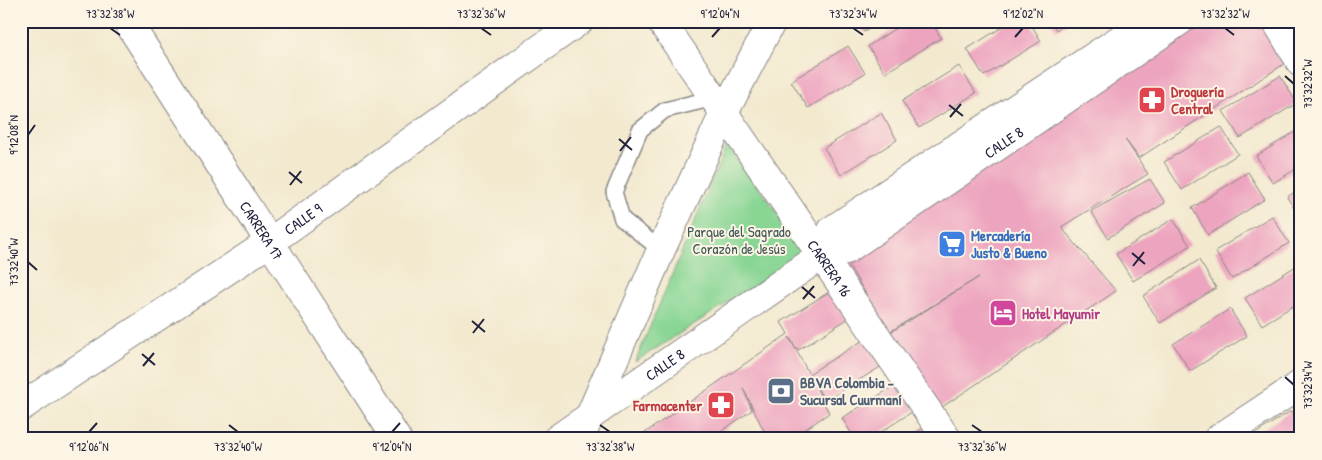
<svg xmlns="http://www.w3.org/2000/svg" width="1322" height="460" font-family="'Patrick Hand',sans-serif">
	<rect width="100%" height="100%" fill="#fcf5e5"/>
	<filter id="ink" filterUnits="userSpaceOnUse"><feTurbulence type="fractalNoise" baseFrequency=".02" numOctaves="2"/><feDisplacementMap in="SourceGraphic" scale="10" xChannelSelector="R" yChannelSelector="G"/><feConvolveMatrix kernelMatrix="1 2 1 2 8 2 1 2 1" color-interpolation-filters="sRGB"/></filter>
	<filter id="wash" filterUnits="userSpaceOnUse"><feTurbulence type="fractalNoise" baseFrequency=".0096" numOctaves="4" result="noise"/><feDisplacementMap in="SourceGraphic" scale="20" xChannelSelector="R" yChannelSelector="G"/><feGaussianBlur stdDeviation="1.12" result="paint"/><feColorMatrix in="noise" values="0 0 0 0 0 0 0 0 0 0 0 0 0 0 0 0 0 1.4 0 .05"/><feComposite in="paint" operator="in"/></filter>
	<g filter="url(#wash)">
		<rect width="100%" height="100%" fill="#f2e9cf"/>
		<path fill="#89d694" stroke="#567c68" d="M727 145 807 252 635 362Z"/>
		<g id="blocks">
			<g fill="#eda4bf">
				<path d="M708 21H725L712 29Z"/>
				<path d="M858 21H882L864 32Z"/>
				<path d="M907 21H931L941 38 885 73 868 46Z"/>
				<path d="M1012 21H1029L1041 41 984 76 967 49Z"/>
				<path d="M1051 21H1071L1056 30Z"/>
				<path d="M1185 21H1262L1287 62 1139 158 1125 139 1148 174 1061 227 1116 291 939 409 888 334 979 277 889 332 846 261Z"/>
				<path d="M848 46 865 73 808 108 791 81Z"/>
				<path d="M959 66 976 93 919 128 902 101Z"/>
				<path d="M1280 76 1297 103 1240 138 1223 111Z"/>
				<path d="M881 113 897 140 841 175 824 148Z"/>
				<path d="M1221 127 1238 154 1182 190 1164 162Z"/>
				<path d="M1301 128V166L1273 183 1256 156Z"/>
				<path d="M1248 172 1265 199 1208 235 1192 208Z"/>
				<path d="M1150 179 1165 203 1108 238 1091 211Z"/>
				<path d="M1301 188V220L1287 197Z"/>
				<path d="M1272 216 1289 243 1232 279 1215 251Z"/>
				<path d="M1173 219 1190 246 1133 281 1116 254Z"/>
				<path d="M1199 260 1216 288 1160 323 1143 296Z"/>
				<path d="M1301 263V301L1262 325 1245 298Z"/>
				<path d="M837 287 854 315 798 350 789 337 809 374 865 339 882 366 825 401 813 381 829 413 791 439H768L743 388 752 410 710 439H636L788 334 781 322Z"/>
				<path d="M1230 309 1247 336 1190 371 1173 344Z"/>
				<path d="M899 383 915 410 870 439H855L842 418Z"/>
				<path d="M1291 411 1301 426V439H1247Z"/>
				<path d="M928 425 937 439H905Z"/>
			</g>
		</g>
	</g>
	<g filter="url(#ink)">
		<use href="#blocks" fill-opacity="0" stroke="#8a8685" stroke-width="1"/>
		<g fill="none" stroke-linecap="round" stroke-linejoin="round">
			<defs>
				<path id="service" d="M661 250 622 219 614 192 640 130 665 110 714 98"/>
				<g id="minor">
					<path id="s1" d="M127 21 397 439"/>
					<path id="s2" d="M661 21 947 439"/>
					<path d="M1276 21 1301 63"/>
					<path d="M822 255 832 230 1140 26"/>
					<path id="s3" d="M21 407 270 242 579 21"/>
					<path id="s4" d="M557 439 822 255 846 250 1180 21"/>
					<path d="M1218 439 1301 384"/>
				</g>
				<path id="trunk" d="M580 439 661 250 724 113 772 21"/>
			</defs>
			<use href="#service" stroke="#8a8685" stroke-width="18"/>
			<use href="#minor" stroke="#8a8685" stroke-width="30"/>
			<use href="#trunk" stroke="#8a8685" stroke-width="30"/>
			<use href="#service" stroke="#fff" stroke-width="15"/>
			<use href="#minor" stroke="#fff" stroke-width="28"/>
			<use href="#trunk" stroke="#fff" stroke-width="28"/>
		</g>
	</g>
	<path fill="none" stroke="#22223b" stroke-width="2" d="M110 28 120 35M481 28 491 35M853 28 863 35M1225 28 1234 35M712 37 720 28M1015 37 1023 28M1285 76 1294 84M949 105 963 116M950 117 961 104M28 135 35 125M619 139 632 150M620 151 631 137M289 172 302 183M290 185 301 171M1132 253 1145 264M28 262 37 270M1133 266 1144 252M802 287 815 298M803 299 814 286M472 321 485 332M473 333 484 319M142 354 155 365M143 366 154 353M1285 377 1294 385M229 425 238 432M600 425 610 432M972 425 982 432M89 432 97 423M392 432 400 423"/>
	<defs>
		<symbol id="pharmacy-square" viewBox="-11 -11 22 22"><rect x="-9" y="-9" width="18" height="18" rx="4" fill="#e0444e" stroke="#fcf5e5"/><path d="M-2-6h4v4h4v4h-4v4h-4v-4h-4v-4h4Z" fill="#fff"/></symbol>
		<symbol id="supermarket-square" viewBox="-11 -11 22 22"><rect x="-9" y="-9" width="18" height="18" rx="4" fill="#3f7fe0" stroke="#fcf5e5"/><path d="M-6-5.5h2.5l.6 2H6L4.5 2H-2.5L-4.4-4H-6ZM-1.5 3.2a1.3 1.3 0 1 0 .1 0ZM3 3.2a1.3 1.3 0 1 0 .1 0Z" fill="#fff"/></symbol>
		<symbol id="hotel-square" viewBox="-11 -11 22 22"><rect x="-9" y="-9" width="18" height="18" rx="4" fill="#d1479c" stroke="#fcf5e5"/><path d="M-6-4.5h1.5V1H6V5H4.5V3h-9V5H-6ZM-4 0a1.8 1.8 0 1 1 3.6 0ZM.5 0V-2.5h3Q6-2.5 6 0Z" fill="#fff"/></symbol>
		<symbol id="bank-square" viewBox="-11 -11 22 22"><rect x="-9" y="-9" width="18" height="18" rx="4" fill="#5c6f8a" stroke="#fcf5e5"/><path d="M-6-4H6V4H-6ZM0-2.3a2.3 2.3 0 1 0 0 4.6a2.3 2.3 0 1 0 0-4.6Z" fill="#fff"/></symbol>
	</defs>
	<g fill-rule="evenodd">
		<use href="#pharmacy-square" x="1136" y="84" width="32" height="32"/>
		<use href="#supermarket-square" x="936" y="228" width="32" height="32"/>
		<use href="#hotel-square" x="987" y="297" width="32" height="32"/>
		<use href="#bank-square" x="765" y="375" width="32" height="32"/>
		<use href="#pharmacy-square" x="705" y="389" width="32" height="32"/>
	</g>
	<g text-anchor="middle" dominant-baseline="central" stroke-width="4" stroke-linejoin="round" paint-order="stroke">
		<g font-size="15" font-weight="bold" fill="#be3a42" stroke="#fcf5e5" text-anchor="start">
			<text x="1171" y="91">Droguería<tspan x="1171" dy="17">Central</tspan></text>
			<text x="702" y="405" text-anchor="end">Farmacenter</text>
		</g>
		<g font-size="15" fill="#22223b" stroke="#fcf5e5">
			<text stroke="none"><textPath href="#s4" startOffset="538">CALLE 8</textPath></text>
			<text stroke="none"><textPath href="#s3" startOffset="339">CALLE 9</textPath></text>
			<text stroke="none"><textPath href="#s1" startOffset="249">CARRERA 17</textPath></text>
			<text stroke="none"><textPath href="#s2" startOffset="299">CARRERA 16</textPath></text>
			<text stroke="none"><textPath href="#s4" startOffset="131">CALLE 8</textPath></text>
		</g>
		<g font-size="15" fill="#415856" stroke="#fcf5e5">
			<text x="739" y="231">Parque del Sagrado<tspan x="739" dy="17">Corazón de Jesús</tspan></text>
		</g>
		<g font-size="15" font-weight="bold" fill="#366cbe" stroke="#fcf5e5" text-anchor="start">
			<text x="971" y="235">Mercadería<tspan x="971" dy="17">Justo &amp; Bueno</tspan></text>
		</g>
		<g font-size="15" font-weight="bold" fill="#b23c85" stroke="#fcf5e5" text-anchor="start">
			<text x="1022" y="313">Hotel Mayumir</text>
		</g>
		<g font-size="15" font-weight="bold" fill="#4e5e75" stroke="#fcf5e5" text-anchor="start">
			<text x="800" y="382">BBVA Colombia -<tspan x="800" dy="17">Sucursal Cuurmaní</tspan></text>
		</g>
	</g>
	<rect width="1322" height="460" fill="none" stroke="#fcf5e5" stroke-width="55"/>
	<rect x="28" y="28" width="1266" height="404" fill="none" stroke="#22223b" stroke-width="2"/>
	<g font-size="12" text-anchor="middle" fill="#22223b">
		<text x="110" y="18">73°32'38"W</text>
		<text x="481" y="18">73°32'36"W</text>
		<text x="720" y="18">9°12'04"N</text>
		<text x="853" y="18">73°32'34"W</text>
		<text x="1023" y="18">9°12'02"N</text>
		<text x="1225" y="18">73°32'32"W</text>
		<text transform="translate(1308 84) rotate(-90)" y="4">73°32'32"W</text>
		<text transform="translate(14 135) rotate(-90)" y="4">9°12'08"N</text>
		<text transform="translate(14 262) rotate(-90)" y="4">73°32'40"W</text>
		<text transform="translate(1308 385) rotate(-90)" y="4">73°32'34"W</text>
		<text x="89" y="451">9°12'06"N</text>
		<text x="238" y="451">73°32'40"W</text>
		<text x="392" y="451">9°12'04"N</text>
		<text x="610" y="451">73°32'38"W</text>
		<text x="982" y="451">73°32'36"W</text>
	</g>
</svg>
